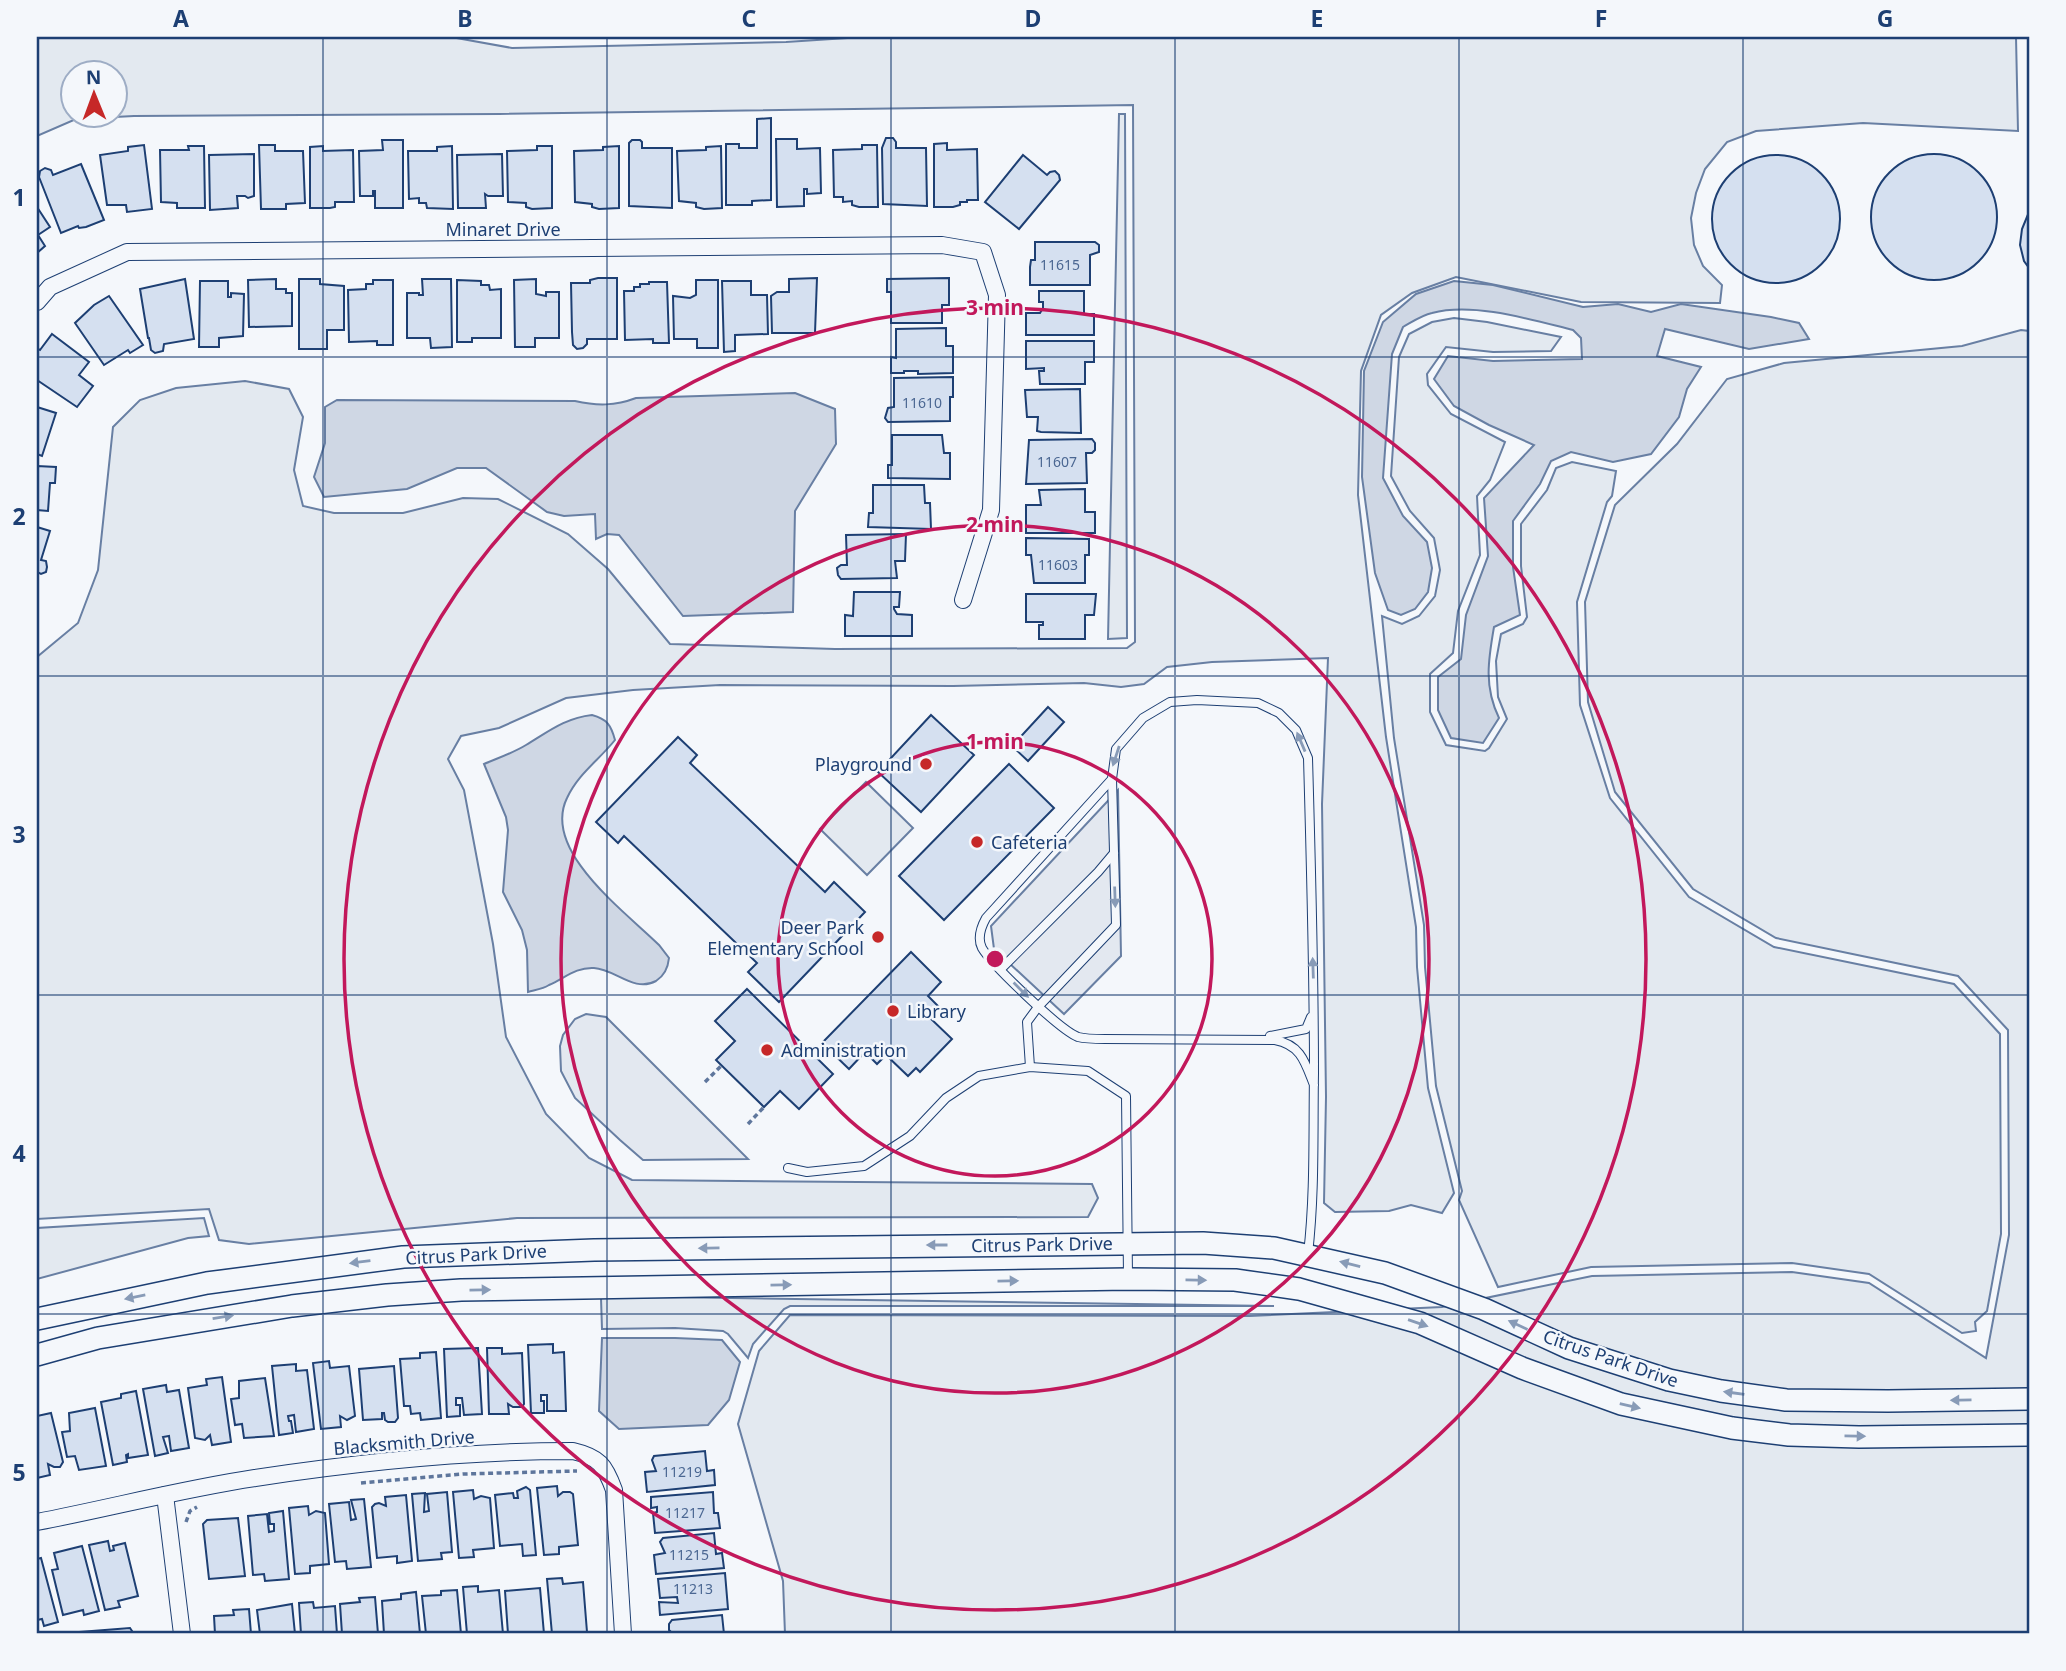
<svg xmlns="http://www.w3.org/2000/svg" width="2066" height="1671" font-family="'Noto Sans',sans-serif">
	<rect width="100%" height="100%" fill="#f4f7fb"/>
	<g fill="#e3e9f0" stroke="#687fa3" stroke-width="2" fill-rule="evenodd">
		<path d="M37 37H451L512 48 786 42 863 37H2016L2018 131 1863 123 1756 131 1727 142 1705 169 1696 193 1691 218 1694 245 1703 266 1722 285 1720 303 1581 302 1456 277 1412 293 1381 315 1361 371 1358 495 1386 737 1416 927 1417 967 1428 1088 1454 1193 1442 1213 1411 1205 1389 1211 1335 1212 1324 1203 1326 1097 1322 804 1328 658 1212 662 1167 667 1144 684 1121 687 1084 683 953 686 720 685 633 690 566 698 499 728 461 736 448 759 464 790 493 944 506 1037 546 1114 589 1158 632 1180 1092 1184 1098 1198 1088 1217 517 1218 249 1244 219 1240 209 1209 37 1219V657L78 623 98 570 113 427 140 400 176 388 245 381 289 389 303 417 294 470 303 506 334 513H403L463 498 498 499 568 534 608 569 670 644 835 649 1127 648 1135 642 1133 105 499 114 134 116 76 119 37 136ZM74 74H116V116H74Z"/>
		<path d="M1119 114H1125L1127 638 1108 639Z"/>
		<path d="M1454 318 1487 322 1561 337 1551 351 1493 352 1446 347 1427 374 1428 385 1451 414 1505 442 1490 480 1477 496 1480 555 1458 611 1453 653 1430 674V712L1446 745 1485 751 1489 748 1507 719 1498 697 1496 661 1501 634 1523 624 1527 617 1521 566V524L1547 490 1556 468 1572 462 1616 471 1612 496 1607 502 1577 602 1580 705 1610 798 1689 897 1774 947 1954 984 2000 1034 2001 1234 1987 1311 1975 1322 1976 1331 1962 1333 1869 1274 1792 1263 1591 1267 1498 1287 1459 1200 1462 1191 1436 1086 1425 967 1424 925 1394 738 1382 616 1402 624 1419 616 1435 596 1440 570 1434 538 1410 511 1391 476 1399 357 1409 334 1432 322Z"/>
		<path d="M2021 330 2029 331V1634H785L783 1581 738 1424 759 1351 790 1315 1249 1316 1442 1307 1592 1276 1792 1272 1869 1283 1986 1358 2009 1235 2008 1030 1958 976 1776 938 1693 889 1615 792 1588 702 1585 602 1615 505 1677 444 1727 379 1784 363 1962 346Z"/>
		<path d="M866 782 913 828 867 875 820 829Z"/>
		<path d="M204 1218 209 1236 188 1238 37 1279V1228Z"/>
		<path d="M666 1297 1274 1306H790L784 1309 753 1344 748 1358 728 1334 723 1331 675 1328 602 1329 601 1298Z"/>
	</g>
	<g fill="#e3e8f0" stroke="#687fa3" stroke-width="2">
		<path d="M1118 790 1121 956 1064 1014 994 949 991 926Z"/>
		<path d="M586 1014 606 1017 748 1159 643 1160 620 1140 575 1098 561 1071 560 1046 563 1035 575 1019Z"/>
	</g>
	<g fill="#cfd7e4" stroke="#687fa3" stroke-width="2">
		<path d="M1454 281 1493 285 1583 307 1618 304 1651 312 1681 304 1771 317 1799 323 1809 339 1749 349 1665 329 1657 356 1701 367 1687 389 1679 417 1651 454 1613 462 1571 452 1551 461 1540 484 1513 521V567L1520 615 1494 627C1488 661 1484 687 1499 718L1483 743 1451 738 1438 710V677L1461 659 1466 615 1488 556 1484 498 1534 445 1489 425 1454 406 1434 379 1448 356 1493 361 1582 359 1581 338 1573 330C1532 320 1474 302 1432 313 1422 315 1412 322 1403 327L1392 354 1383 478 1403 516 1427 542 1432 568 1428 592 1415 609 1401 615 1388 610 1375 573 1362 477 1364 371 1383 322 1416 294Z"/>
		<path d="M795 393 835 409 836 444 795 511 793 612 683 616 619 535 607 534 596 539 595 514 564 516 547 512 486 468H457L407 489 324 497 314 477 325 443V407L337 400 575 401C597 406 615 406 636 398Z"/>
		<path d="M592 715C607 719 611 725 615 740 599 760 578 774 567 798 541 851 627 913 659 945L669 958C668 968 664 976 656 981 634 993 615 969 594 968 576 967 565 978 549 985 543 989 535 990 528 992L527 950 522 930 503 892 508 830 506 817 484 764C498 758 513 753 526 745 548 732 565 718 592 715Z"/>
		<path d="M602 1338H675L722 1340 740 1362 729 1400 708 1425 619 1429 599 1411Z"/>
	</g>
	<g fill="#d5e0f0" stroke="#1d3f73" stroke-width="2">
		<path d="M771 118V200L752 201V205H726V144H739V148H757V119Z"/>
		<path d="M886 138H893L896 142V148H926L927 206 883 204 882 148Z"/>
		<path d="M776 139H797V149L820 148 821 193 807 194V189H804V206L777 207Z"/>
		<path d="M382 140H403V208H375V191H373V196H360L359 151 383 150Z"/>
		<path d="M632 140H640L642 142V148H672V208L629 206V143Z"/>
		<path d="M947 143V150L977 149 978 200H967V202H960V205L953 207H934V144Z"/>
		<path d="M144 145 152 209 127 212 126 205H107L100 155 128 151V147Z"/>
		<path d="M259 145H275V151H303L305 203 286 204V209H261Z"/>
		<path d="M862 145H877L878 207H859L852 205V201L843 202V197H834L833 150 862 149Z"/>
		<path d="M188 146H204L205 208H177V203L161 202 160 150H189Z"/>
		<path d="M323 146V151L353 150 354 202H335V207L330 208H310V147Z"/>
		<path d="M452 146 453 209 427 208 426 203H419V198L409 199 408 151H437V147Z"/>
		<path d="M537 146H552V208L532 209 526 207V203L508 202 507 151 537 150Z"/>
		<path d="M619 146V208L599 209 592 207V204L575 202 574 151 603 150V147Z"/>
		<path d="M721 146 722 208 704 209 696 207V203L679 201 677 151 706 150V147Z"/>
		<circle cx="1934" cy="217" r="63"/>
		<path d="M254 154V196L248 198 245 196H237L238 208 210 210 209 155Z"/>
		<path d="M502 154 503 196H488L485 194 486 208H458L457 155Z"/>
		<circle cx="1776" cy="219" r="64"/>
		<path d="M1023 155 1047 175 1050 172 1055 171 1059 175 1060 180 1019 229 985 202Z"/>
		<path d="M81 164 104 220 86 227 79 228 78 226 61 233 39 177 40 171 45 168 51 170 53 175Z"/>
		<path d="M37 207 50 227 38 235 45 246 37 253Z"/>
		<path d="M2029 212V268L2024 261 2020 245 2022 229Z"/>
		<path d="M1035 242H1095L1099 245V252L1090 255V285H1030V267L1031 260H1035Z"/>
		<path d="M598 278H617V339H587V344L583 348 577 349 573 345 572 332 571 283H590V280Z"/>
		<path d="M817 278 815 333H772L771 296 777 292H789V279Z"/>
		<path d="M949 278V305H942V323H891V292H887V279Z"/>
		<path d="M185 279 194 339 164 344 163 351 155 353 151 350 149 338H148L140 289Z"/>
		<path d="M276 279V289H286V293H292V326L249 327 248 280Z"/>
		<path d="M299 279H320V284L344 286V330H327V349H299Z"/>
		<path d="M422 279H451L452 347 431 348 430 338H407V293H419V295H423Z"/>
		<path d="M536 279V294L546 296V292H559V338H535V347H515L514 280Z"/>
		<path d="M373 280H393V345H377V341L349 342 348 290 366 289V284H373Z"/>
		<path d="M457 280 481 281V285H489L490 290 501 289V338H472V342H457Z"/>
		<path d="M696 280H718V348H697V339H674L673 296 690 298 696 295Z"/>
		<path d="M200 281H228V297H231V293L244 294 243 336 219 338V347H199Z"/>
		<path d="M722 281H751V295H767L768 334 735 335V351L724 352Z"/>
		<path d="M649 282H667L669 343H653V339L625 340 624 291H634V287H640V284H649Z"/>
		<path d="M1039 291H1084V314H1094V335H1026V313H1040L1043 308V302H1039Z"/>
		<path d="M109 296 143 345 130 353 128 350 104 365 75 323 94 305Z"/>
		<path d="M946 328V346H953V373L918 374V371H904V373H891V357L896 358V329Z"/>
		<path d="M52 334 89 362 79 375 93 386 77 407 37 380V348L40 350Z"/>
		<path d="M1026 341H1094V362H1085V384H1040L1039 371H1044V368L1026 369Z"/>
		<path d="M953 377V397H950V421L888 422 885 418 888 408 894 407V378Z"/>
		<path d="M1080 389 1081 433 1041 432 1037 431 1038 417H1027L1025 390Z"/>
		<path d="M37 407 56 413 42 456 37 454Z"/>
		<path d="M892 435H942L944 453H950V479L888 478V465H892Z"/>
		<path d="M1092 439 1095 443V450L1092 453H1086L1087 483 1026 484 1029 440Z"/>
		<path d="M37 466 56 467 55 483H50L48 511 37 510Z"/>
		<path d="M873 485H924L925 503H930L931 529 868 527 869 513H873Z"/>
		<path d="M1085 489V512H1095V533H1026V505H1041L1039 490Z"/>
		<path d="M37 527 50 531 41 560 46 561 47 567 46 572 41 574 37 572Z"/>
		<path d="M906 534 905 561H895L897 578 841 579 838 575 837 568 841 565H847L846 535Z"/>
		<path d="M1026 538 1089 539V555H1085V583H1034L1031 555H1026Z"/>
		<path d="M854 592H900L899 607H894V609L897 614 912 615V636H845V615L853 616Z"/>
		<path d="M1026 594H1096L1094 615H1085V639H1039V625H1043V622H1026Z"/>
		<path d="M1048 707 1064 722 1028 761 1012 746Z"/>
		<path d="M931 715 974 755 921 812 878 772Z"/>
		<path d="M678 737 697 755 690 763 825 892 834 882 865 912 779 1002 748 972 757 963 624 836 618 843 596 822Z"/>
		<path d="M1009 764 1054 808 944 920 899 876Z"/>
		<path d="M911 952 941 982 928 996 938 1006 928 1016 952 1039 920 1072 916 1068 908 1076 886 1055 877 1064 865 1052 849 1069 822 1043Z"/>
		<path d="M747 989 833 1074 799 1109 780 1091 764 1107 716 1060 735 1041 715 1021Z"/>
		<path d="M553 1344V1353L564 1352 566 1411H547V1395H541V1401H544V1413H531L528 1345Z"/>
		<path d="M478 1348 482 1414 464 1415 462 1398H456V1405H460V1416L447 1417 444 1349Z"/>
		<path d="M487 1348H502V1354L522 1353 524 1404 522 1407H513L508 1404 509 1414H489Z"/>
		<path d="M436 1352 441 1418 421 1420 420 1413 411 1414 410 1406H404L400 1359 420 1358V1353Z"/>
		<path d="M329 1361 330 1368 349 1366 355 1416 347 1420 340 1416 341 1427 321 1429 313 1363Z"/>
		<path d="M296 1364V1371L307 1370 314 1429 296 1432 294 1415 288 1416 289 1421H291L293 1433 279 1435 272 1366Z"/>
		<path d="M394 1366 398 1418 395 1422H388L385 1420 384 1413H382V1419L363 1420 359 1369Z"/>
		<path d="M222 1377 231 1442 212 1445 210 1435 205 1440 195 1438 188 1388 207 1385 206 1379Z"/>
		<path d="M265 1378 274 1436 244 1438 242 1424 235 1425 231 1399 239 1398V1381Z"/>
		<path d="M166 1385 167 1392 179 1390 189 1448 171 1451 169 1436 163 1437 168 1453 155 1456 143 1389Z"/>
		<path d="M136 1391 148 1455 128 1458V1454L126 1455 127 1462 113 1465 101 1402 121 1398V1394Z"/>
		<path d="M95 1408 106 1466 79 1470 75 1456 67 1457 62 1432 70 1431 69 1413Z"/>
		<path d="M51 1413 63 1462 60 1467H54L48 1464 50 1475 37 1478V1416Z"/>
		<path d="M705 1451 707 1471 714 1470 715 1485 647 1492 645 1472 656 1471 652 1460 654 1456Z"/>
		<path d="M557 1486 558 1496 563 1492H570L573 1494 578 1545 559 1547V1554L544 1555 537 1488Z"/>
		<path d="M526 1487 530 1490 536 1555 523 1556 522 1544 500 1546 495 1495 513 1493 514 1498H518L517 1491Z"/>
		<path d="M473 1490 474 1499 481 1496 490 1498 494 1548 473 1550 474 1557 459 1558 453 1492Z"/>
		<path d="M447 1492 452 1552 441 1553 442 1559 418 1561 412 1494 425 1493 424 1512 429 1511 427 1494Z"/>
		<path d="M713 1492 714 1513H718L720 1528 655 1533 653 1513 657 1512V1507L651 1508V1497Z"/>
		<path d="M406 1495 412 1561 397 1563V1556L377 1558 372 1507 375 1504 379 1503 386 1506 385 1497Z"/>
		<path d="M364 1499 371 1567 347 1569 346 1561 335 1562 329 1504 349 1502 351 1520 356 1519 351 1500Z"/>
		<path d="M308 1506 309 1515 316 1511 325 1513 329 1564 310 1566V1573L295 1574 289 1508Z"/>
		<path d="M283 1511 289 1579 265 1581 264 1574 253 1575 248 1516 267 1514 269 1532 274 1531V1524H270L269 1513Z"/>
		<path d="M238 1518 245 1576 209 1579 203 1524 207 1520Z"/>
		<path d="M714 1533 716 1554 722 1553 724 1568 656 1574 654 1555 665 1553 660 1542 663 1538Z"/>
		<path d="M108 1541 110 1551 114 1550 113 1546 125 1543 138 1596 118 1601 120 1607 105 1610 89 1545Z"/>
		<path d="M82 1546 99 1611 84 1615 83 1610 63 1615 52 1570 58 1569 54 1553Z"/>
		<path d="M41 1558 58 1622 44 1626 42 1619 37 1620V1559Z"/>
		<path d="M725 1573 728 1609 660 1615 659 1602 678 1603 677 1597 660 1598 658 1579Z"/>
		<path d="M562 1578 563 1584 583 1582 587 1632 586 1634H552L547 1579Z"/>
		<path d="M478 1586V1592L499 1590 503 1634H467L463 1587Z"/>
		<path d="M540 1588 544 1634H508L505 1591Z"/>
		<path d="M457 1590 461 1634H426L422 1596 441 1595V1591Z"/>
		<path d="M416 1592 420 1634H384L382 1601 401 1599V1594Z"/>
		<path d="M375 1597 378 1634H342L340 1604 360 1602 359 1598Z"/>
		<path d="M313 1602 314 1608 335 1606 337 1634H301L299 1603Z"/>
		<path d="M292 1604 295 1634H260L257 1610Z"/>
		<path d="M249 1609 251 1634H215L214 1616 234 1615 233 1610Z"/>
		<path d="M722 1615 724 1634H673L669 1630V1624L672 1620Z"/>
		<path d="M130 1628 134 1634H80V1632Z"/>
	</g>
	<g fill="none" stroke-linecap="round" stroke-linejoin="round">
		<defs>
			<g id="service">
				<path d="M1001 969 1098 872 1114 853"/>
				<path d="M1270 1036 1306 1029 1311 1017"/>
				<path d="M1030 1067 1027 1022 1038 1007 1116 925 1112 779"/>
				<path d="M788 1168 807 1172 864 1166 910 1136 946 1098 979 1076 1030 1067 1088 1071 1126 1096 1128 1276"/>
				<path d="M1308 1254C1315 1194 1313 1133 1314 1073 1314 968 1311 863 1308 758L1296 730 1279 713 1258 703 1197 700 1170 702 1143 718 1116 749 1112 779 986 918C981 927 977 938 982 948 992 965 1060 1030 1078 1037 1086 1039 1096 1039 1105 1039L1275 1040C1301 1045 1305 1062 1314 1085"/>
			</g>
			<g id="minor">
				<path d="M37 302 50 287 127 252 942 245 983 252 997 295 991 510 963 600"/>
				<path d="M165 1495 182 1634"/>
				<path d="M37 1522C110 1508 182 1489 255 1478 360 1462 467 1451 573 1451 599 1457 605 1465 614 1490L623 1634"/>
			</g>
			<g id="tertiary">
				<path d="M37 1319 207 1283 403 1257 594 1250 1203 1243 1274 1248 1385 1273 1484 1309 1569 1348 1669 1380 1721 1391 1786 1400 1888 1401 2029 1399"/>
				<path d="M37 1355 98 1338 292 1306 387 1295 461 1290 1128 1279 1235 1280 1299 1289 1420 1323 1522 1368 1621 1404 1732 1428 1789 1435 1859 1437 2029 1435"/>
			</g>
		</defs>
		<use href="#service" stroke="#1d3f73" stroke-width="10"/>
		<use href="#minor" stroke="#1d3f73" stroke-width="18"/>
		<use href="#tertiary" stroke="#1d3f73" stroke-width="24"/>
		<g stroke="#5e769c" stroke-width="3.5" stroke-dasharray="5 3.5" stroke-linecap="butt">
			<path d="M705 1082 722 1065"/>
			<path d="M748 1124 764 1107"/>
			<path d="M361 1483 463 1474 577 1471"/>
			<path d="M186 1522 190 1511 197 1507"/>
		</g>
		<use href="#service" stroke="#f4f7fb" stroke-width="8"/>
		<use href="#minor" stroke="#f4f7fb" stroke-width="16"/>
		<use href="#tertiary" stroke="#f4f7fb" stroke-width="21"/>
	</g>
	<defs><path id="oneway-solid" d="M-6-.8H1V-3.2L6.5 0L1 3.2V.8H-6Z" transform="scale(1.75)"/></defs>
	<g fill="#889bb7">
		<use href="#oneway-solid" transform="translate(1301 742) rotate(-113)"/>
		<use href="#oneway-solid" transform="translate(1116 756) rotate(108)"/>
		<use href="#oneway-solid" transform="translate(1115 897) rotate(88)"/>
		<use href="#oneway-solid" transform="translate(1313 968) rotate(-92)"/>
		<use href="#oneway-solid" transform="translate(1021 990) rotate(45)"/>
		<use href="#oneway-solid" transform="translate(937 1245) rotate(180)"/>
		<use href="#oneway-solid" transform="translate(709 1248) rotate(179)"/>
		<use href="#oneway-solid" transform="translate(360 1262) rotate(173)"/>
		<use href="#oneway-solid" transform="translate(1350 1264) rotate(-166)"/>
		<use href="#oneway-solid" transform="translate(1196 1280) rotate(1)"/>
		<use href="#oneway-solid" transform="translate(1008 1281) rotate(-1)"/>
		<use href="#oneway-solid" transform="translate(781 1285) rotate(-1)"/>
		<use href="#oneway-solid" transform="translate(480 1290) rotate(-1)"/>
		<use href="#oneway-solid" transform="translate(135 1297) rotate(169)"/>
		<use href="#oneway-solid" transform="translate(223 1317) rotate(-9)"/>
		<use href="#oneway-solid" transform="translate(1418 1323) rotate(19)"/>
		<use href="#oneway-solid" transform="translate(1518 1325) rotate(-155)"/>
		<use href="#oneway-solid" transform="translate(1734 1393) rotate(-172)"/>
		<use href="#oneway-solid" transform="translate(1961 1400) rotate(179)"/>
		<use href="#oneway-solid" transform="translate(1630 1406) rotate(13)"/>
		<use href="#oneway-solid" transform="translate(1855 1436) rotate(1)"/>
	</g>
	<path fill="none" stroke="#1d3f73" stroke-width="2" stroke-opacity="0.55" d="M323 37V1634M607 37V1634M891 37V1634M1175 37V1634M1459 37V1634M1743 37V1634M37 357H2029M37 676H2029M37 995H2029M37 1314H2029"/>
	<g fill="none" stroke="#c2185b" stroke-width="3.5">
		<circle cx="995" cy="959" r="217"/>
		<circle cx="995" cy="959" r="434"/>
		<circle cx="995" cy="959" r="651"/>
	</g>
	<g fill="#c62828" stroke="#f4f7fb" stroke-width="2.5">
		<circle cx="926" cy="764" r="7"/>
		<circle cx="977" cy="842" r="7"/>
		<circle cx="878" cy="937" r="7"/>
		<circle cx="893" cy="1011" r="7"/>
		<circle cx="767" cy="1050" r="7"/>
	</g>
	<g text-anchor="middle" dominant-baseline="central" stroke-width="5" stroke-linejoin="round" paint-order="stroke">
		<g font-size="14" fill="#4b6792">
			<text x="1060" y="264">11615</text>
			<text x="922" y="402">11610</text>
			<text x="1057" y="461">11607</text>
			<text x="1058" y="564">11603</text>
			<text x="682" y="1471">11219</text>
			<text x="685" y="1512">11217</text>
			<text x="689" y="1554">11215</text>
			<text x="693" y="1588">11213</text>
		</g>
		<g font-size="18" fill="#1d3f73" stroke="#f4f7fb">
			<text x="503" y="229">Minaret Drive</text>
			<text transform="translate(1042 1244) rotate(-1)">Citrus Park Drive</text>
			<text transform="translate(476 1254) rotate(-3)">Citrus Park Drive</text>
			<text transform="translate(1611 1358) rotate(19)">Citrus Park Drive</text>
			<text transform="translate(404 1442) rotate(-5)">Blacksmith Drive</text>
		</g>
		<g font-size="18" fill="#1d3f73" stroke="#f4f7fb" text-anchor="start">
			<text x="912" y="764" text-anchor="end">Playground</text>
			<text x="991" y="842">Cafeteria</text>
			<text x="864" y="927" text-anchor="end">Deer Park<tspan x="864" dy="21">Elementary School</tspan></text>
			<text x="907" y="1011">Library</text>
			<text x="781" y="1050">Administration</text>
		</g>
	</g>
	<circle cx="995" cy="959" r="10" fill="#c2185b" stroke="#f4f7fb" stroke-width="3.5"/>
	<g font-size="21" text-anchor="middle" font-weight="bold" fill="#c2185b" stroke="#f4f7fb" stroke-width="5" stroke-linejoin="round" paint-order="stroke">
		<text x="995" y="315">3 min</text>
		<text x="995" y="532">2 min</text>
		<text x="995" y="749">1 min</text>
	</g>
	<rect width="2066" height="1671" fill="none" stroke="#f4f7fb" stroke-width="77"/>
	<g transform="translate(94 94) rotate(359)"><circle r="33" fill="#f4f7fb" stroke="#9eadc5" stroke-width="2"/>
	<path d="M0-5L12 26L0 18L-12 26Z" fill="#c62828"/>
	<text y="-10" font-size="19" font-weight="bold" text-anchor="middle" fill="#1d3f73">N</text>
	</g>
	<rect x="38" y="38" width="1990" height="1594" fill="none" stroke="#1d3f73" stroke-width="2.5"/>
	<g font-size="23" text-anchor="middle" font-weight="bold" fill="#1d3f73">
		<text x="181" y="27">A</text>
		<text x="465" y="27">B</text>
		<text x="749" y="27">C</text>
		<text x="1033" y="27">D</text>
		<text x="1317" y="27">E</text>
		<text x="1601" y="27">F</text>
		<text x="1885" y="27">G</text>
		<text x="19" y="206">1</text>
		<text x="19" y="525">2</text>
		<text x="19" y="843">3</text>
		<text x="19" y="1162">4</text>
		<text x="19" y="1481">5</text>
	</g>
</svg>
